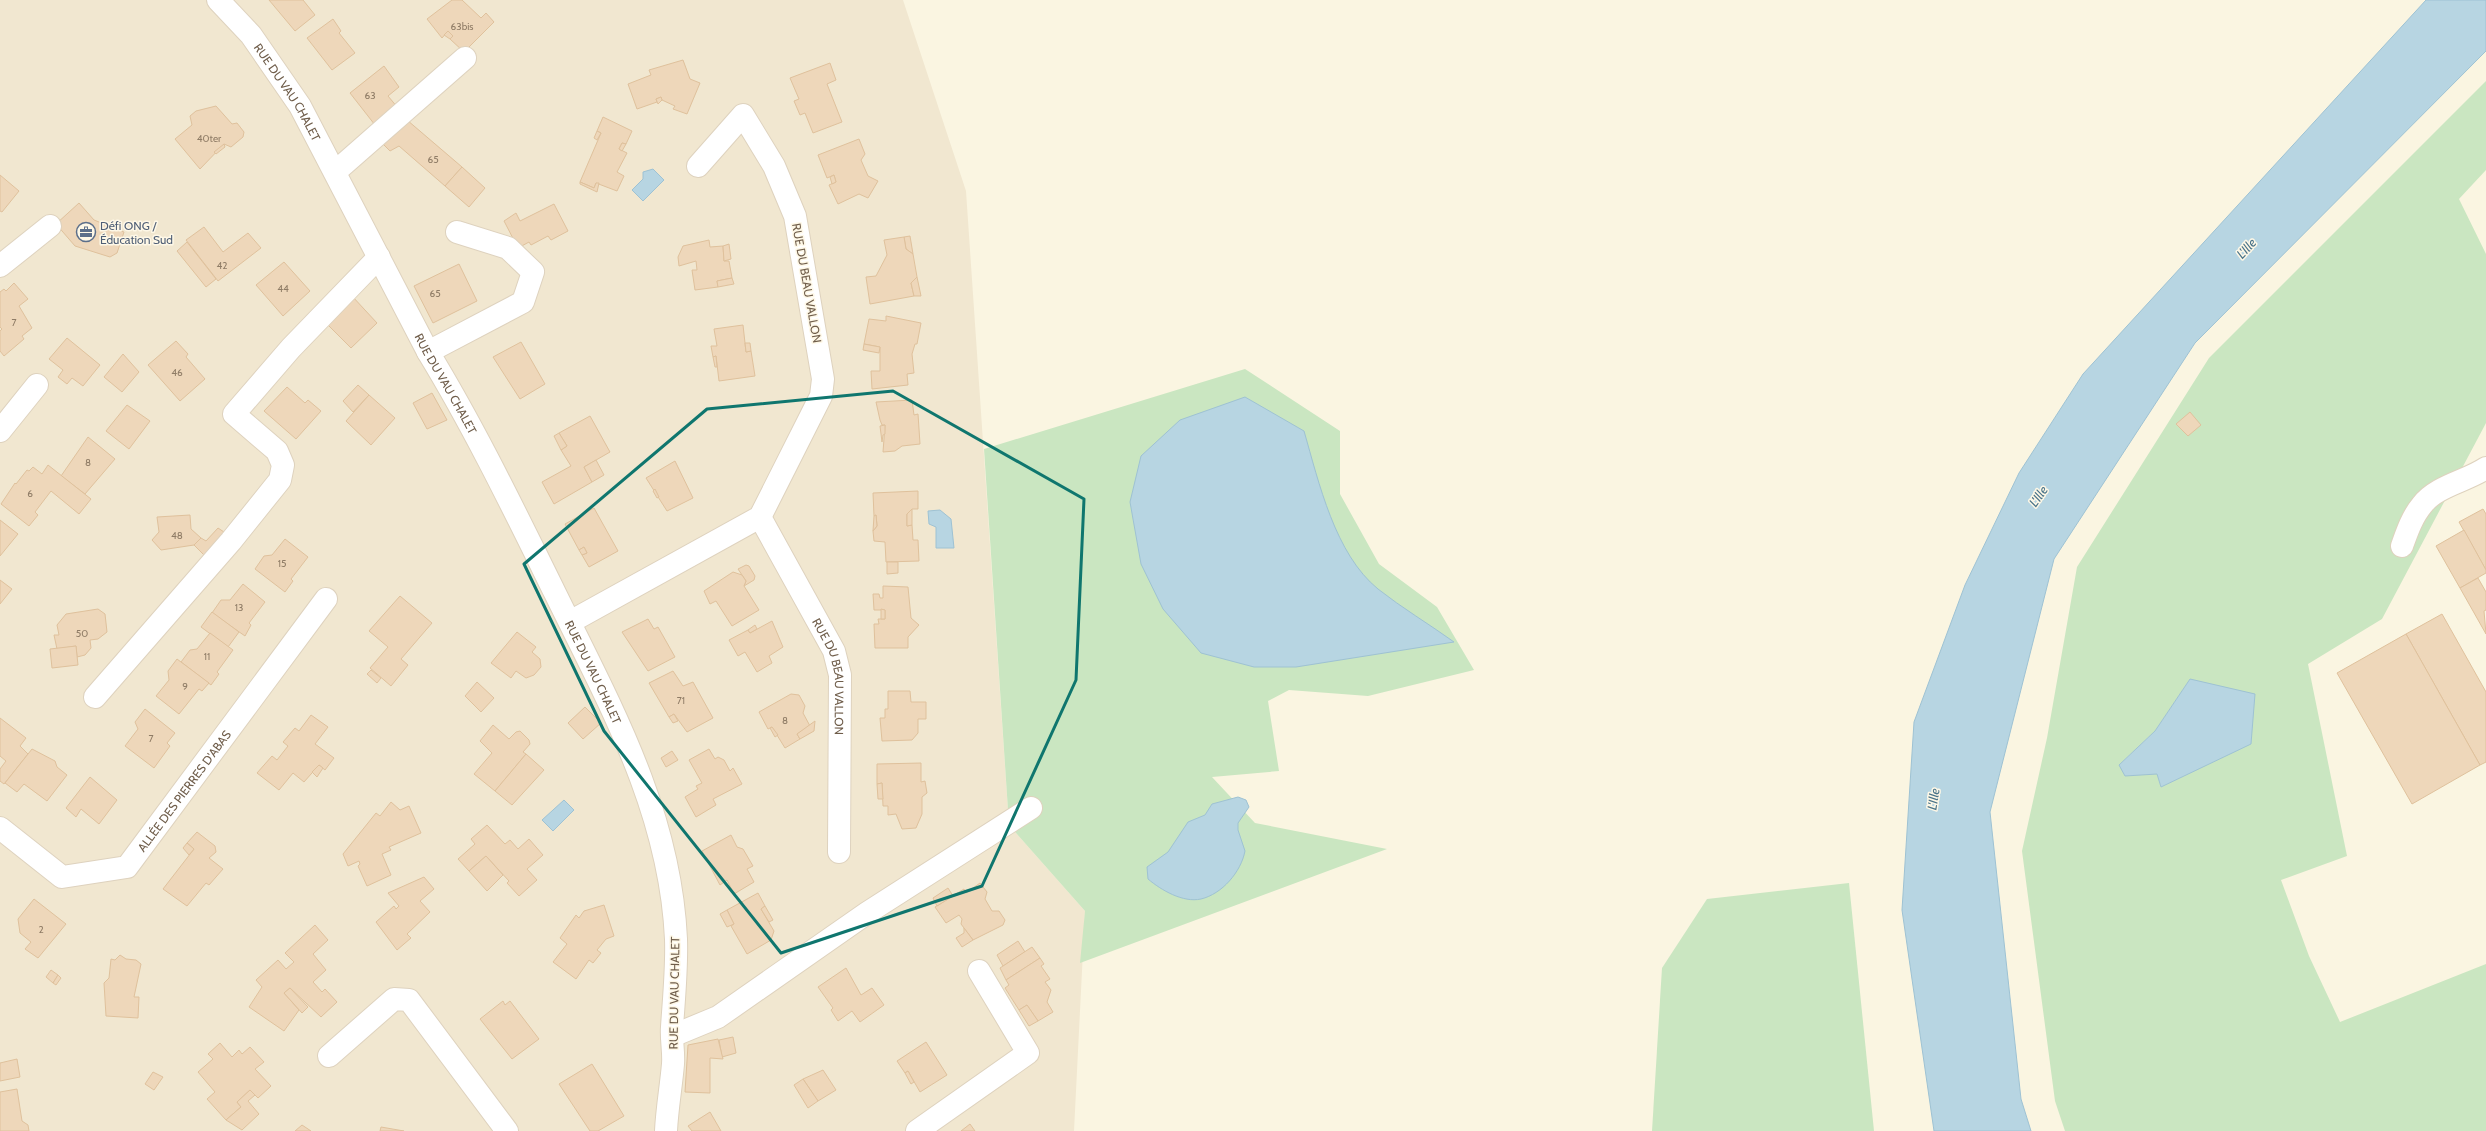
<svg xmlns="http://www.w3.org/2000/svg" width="2486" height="1131" font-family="Cabin,sans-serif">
	<rect width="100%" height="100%" fill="#faf5e1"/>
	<path fill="#f1e7d0" d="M0 0H903L966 191 1009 825 1085 911 1074 1131H0Z"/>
	<g fill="#cae6c1" fill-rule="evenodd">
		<path d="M2486 81V170L2459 199 2486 254V423L2382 619 2308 664 2347 856 2281 880 2309 956 2340 1022 2486 964V1131H2065L2055 1101 2022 851 2047 738 2077 567 2209 358ZM2190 679 2161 787 2157 774 2119 765 2155 731Z"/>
		<path d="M1245 369 1340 431V494L1379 564 1437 607 1474 670 1368 696 1289 690 1268 701 1279 771 1212 777 1255 823 1387 849 1080 963 1085 911 1009 825 984 449Z"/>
		<path d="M1849 883 1874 1131H1652L1662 968 1707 899Z"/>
	</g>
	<g fill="#b7d5e2" stroke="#9ec2d3">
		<path d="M2426 0H2486V51L2195 343 2054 559 1990 812 2021 1099 2031 1131H1934L1902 910 1914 722 1965 585 2019 473 2083 374Z"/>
		<path d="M653 169 664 180 643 201 632 190 643 179V172Z"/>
		<path d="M1245 397 1304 431C1319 483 1335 554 1378 589 1402 608 1429 624 1454 642L1296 667H1254L1201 653 1163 609 1141 564 1130 502 1141 456 1180 420Z"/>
		<path d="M940 510 951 519 954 548H936V527L929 524 928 511Z"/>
		<path d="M2190 679 2255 694 2251 744 2161 787 2157 774 2125 776 2119 765 2155 731Z"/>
		<path d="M1238 797 1246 800 1249 807 1238 823V830L1245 851C1241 872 1222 894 1201 899 1183 903 1161 890 1148 879L1147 867 1168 852 1188 822 1205 815 1212 804Z"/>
		<path d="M564 800 574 810 553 831 542 820Z"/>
	</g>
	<g fill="#eed7ba" stroke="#dfc19c">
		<path d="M269 0H303L315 15 295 31Z"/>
		<path d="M452 0H462L481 18 486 13 494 22 464 52 450 39 453 36 448 31 442 38 427 19Z"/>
		<path d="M333 19 341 31 339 33 355 53 332 70 307 38Z"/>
		<path d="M448 31 453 36 450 39 444 35Z"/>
		<path d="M683 60 690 79 700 83 687 114 673 109 675 106 662 100 661 97 656 99 657 102 637 109 628 84 651 75 649 70Z"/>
		<path d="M830 63 836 80 827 84 842 122 813 133 805 113 800 115 794 101 799 99 790 78Z"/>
		<path d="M384 66 399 87 388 96 398 108 375 125 350 93Z"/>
		<path d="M661 97 662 100 658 104 656 99Z"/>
		<path d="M216 106 232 124 237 123 244 132 243 137 231 147 224 144 200 169 175 139 192 125 190 116 196 111Z"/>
		<path d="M603 117 632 131 626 144 622 143 619 149 627 153 617 172 624 176 617 191 596 183 594 188 580 182 601 133 597 131Z"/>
		<path d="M407 120 462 167 445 186 399 146 390 151 381 142Z"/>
		<path d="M597 131 601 133 597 140 594 138Z"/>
		<path d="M859 139 865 154 861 160 868 176 878 181 868 198 859 194 838 204 829 185 836 182 834 175 827 178 818 155Z"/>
		<path d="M622 143 626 144 622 151 619 149Z"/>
		<path d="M224 144 225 147 216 154 214 152Z"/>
		<path d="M462 167 485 188 469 207 445 186Z"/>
		<path d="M0 175 19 191 2 212 0 211Z"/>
		<path d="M834 175 836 182 832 184 830 177Z"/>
		<path d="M580 182 594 188 596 183H599L597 192 580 184Z"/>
		<path d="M79 203 94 220 124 232 117 253 110 257 75 246 56 224Z"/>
		<path d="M554 204 568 231 551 240 548 236 531 245 529 242 518 248 504 221 516 213 520 221Z"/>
		<path d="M204 227 223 252 248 233 261 248 218 281 186 240Z"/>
		<path d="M910 236 913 254 906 249 904 237Z"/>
		<path d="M904 237 906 249 913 254 917 277 911 283 914 296 870 304 866 277 876 276 887 255 884 240Z"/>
		<path d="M709 240 710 247 723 246 724 261H729L732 278 717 281 718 287 695 290 692 270H697L696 261 679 266 678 257 683 246Z"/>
		<path d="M187 242 216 279 206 287 177 251Z"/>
		<path d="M729 244 731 259 724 261 723 246Z"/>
		<path d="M284 262 310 291 283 316 256 285Z"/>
		<path d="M459 264 477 301 433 323 414 286Z"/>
		<path d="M917 277 921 296H914L911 283Z"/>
		<path d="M732 278 734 284 718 287 717 281Z"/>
		<path d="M14 283 28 299 19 306 32 328 22 336 24 339 4 356 0 351V331L2 329 0 327V292L4 289 6 291Z"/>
		<path d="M352 296 377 323 351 348 326 323Z"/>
		<path d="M886 316 921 323 917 344H915L912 354 914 373 907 374 908 385 872 389 871 371H880V347L864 344 869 319 886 321Z"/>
		<path d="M743 325 746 352 751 351 755 376 719 381 716 356 713 357 711 346H717L714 329Z"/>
		<path d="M67 338 100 365 83 386 72 378 67 384 58 377 63 370 49 359Z"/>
		<path d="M176 341 188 354 186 357 205 379 180 401 148 365Z"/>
		<path d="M521 342 545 384 520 399 493 357Z"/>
		<path d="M745 343H750L751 351 746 352Z"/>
		<path d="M864 344 880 347 879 353 863 350Z"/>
		<path d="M123 354 139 372 122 392 104 377Z"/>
		<path d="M716 356 717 367H715L713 357Z"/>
		<path d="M358 385 369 395 353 412 343 401Z"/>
		<path d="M287 387 305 403 308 400 321 411 296 439 264 411Z"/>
		<path d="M432 393 447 420 427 429 413 403Z"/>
		<path d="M369 395 395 418 371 445 346 421Z"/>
		<path d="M912 400 914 415 918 414 920 444 902 446 895 451 883 452 885 425H882L880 420 876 402Z"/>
		<path d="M127 405 150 421 129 449 106 431Z"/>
		<path d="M2190 412 2201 425 2188 436 2176 424Z"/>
		<path d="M590 416 610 452 584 467 592 482 554 504 542 482 571 466 561 450 567 446 559 433Z"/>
		<path d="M885 425V434L883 435 882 442 880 426Z"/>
		<path d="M559 433 567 446 561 450 554 436Z"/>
		<path d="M88 437 115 459 85 494 61 476Z"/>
		<path d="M596 460 604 475 592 482 584 467Z"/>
		<path d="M675 461 693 498 667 511 646 478Z"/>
		<path d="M48 465 91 499 79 514 51 491 35 512 38 515 29 526 1 504 15 483 16 484 27 470 29 471 33 467 42 474Z"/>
		<path d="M655 489 659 497 657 498 653 491Z"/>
		<path d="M918 491V509H912L907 514V526L912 525 913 540H918L919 561 886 562 885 542 874 541 873 531 877 526 876 515 874 516 873 493Z"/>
		<path d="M594 508 618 551 589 567 582 555 587 553 584 547 579 550 565 524Z"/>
		<path d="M912 509V525L907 526V514Z"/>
		<path d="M2483 509 2486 514V570L2459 522Z"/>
		<path d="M190 515 191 529 201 538 194 545 161 550 152 540 159 532 157 517Z"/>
		<path d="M876 515 877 526 873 531 874 516Z"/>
		<path d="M0 520 18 534 0 556Z"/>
		<path d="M218 528 227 534 207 558 194 545 201 538 206 541Z"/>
		<path d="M2464 530 2486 570V573L2460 588 2436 546Z"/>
		<path d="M285 539 308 557 291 579 293 581 285 592 255 569 264 556 272 555Z"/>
		<path d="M584 547 587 553 582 555 579 550Z"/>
		<path d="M887 562H898V573L887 574Z"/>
		<path d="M746 565 749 566 755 576 754 580 744 586 746 581 738 569Z"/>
		<path d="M733 572 742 575 746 581 744 586 759 610 732 626 716 601 710 604 704 591Z"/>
		<path d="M2478 578 2486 592V610L2484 611 2486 634 2460 588Z"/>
		<path d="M0 580 12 589 0 604Z"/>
		<path d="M243 584 265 602 249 623 251 625 245 636 212 613 221 600H230Z"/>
		<path d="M883 586 908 587 911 618 919 625 908 637V648H875L874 624H879L878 619H885V610H874L873 594H879L880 598H883Z"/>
		<path d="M400 596 432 623 401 659 408 665 391 686 370 668 388 647 369 631Z"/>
		<path d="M98 609 105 614 107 632 98 639 90 640 91 648 85 655 77 657 76 646 57 649 54 635H59L57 625 66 614Z"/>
		<path d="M881 609 885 610V619H881Z"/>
		<path d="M212 612 239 632 228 647 201 627Z"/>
		<path d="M2442 614 2486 692V762L2480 765 2406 634Z"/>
		<path d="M648 619 654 629 658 627 675 657 648 671 622 632Z"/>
		<path d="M772 621 783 647 769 656 772 663 757 672 745 652 738 656 729 640 748 630 750 633Z"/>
		<path d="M755 625 757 629 750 633 748 630Z"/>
		<path d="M517 632 536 647 532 652 540 659 541 667 534 675 526 678 516 671 511 678 491 663Z"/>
		<path d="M210 633 233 650 217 672 219 674 211 685 181 662 190 650 197 649Z"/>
		<path d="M2406 634 2480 765 2412 804 2337 673Z"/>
		<path d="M76 646 78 665 52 668 50 649Z"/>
		<path d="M177 659 209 683 202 691 199 689 179 714 156 696 169 680 168 671Z"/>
		<path d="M371 670 381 678 377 683 367 674Z"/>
		<path d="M673 671 683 686 693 682 713 718 687 732 674 714 669 717 649 683Z"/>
		<path d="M477 682 494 698 481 712 465 696Z"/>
		<path d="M888 691H910L911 702H926V719H918V733L912 740 882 741 880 718H885V709H888Z"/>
		<path d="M791 694 799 695 805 706 803 713 810 726 797 734 800 739 785 748 772 727 768 729 759 712Z"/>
		<path d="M585 707 601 723 583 739 568 723Z"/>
		<path d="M145 709 175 733 167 743 170 746 154 768 125 746 138 729 135 722Z"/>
		<path d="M674 714 678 721 673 723 669 717Z"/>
		<path d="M311 715 328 727 315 744 334 758 325 770 319 765 304 782 293 773 279 790 257 773 272 756 277 760 288 746 283 742 295 728 299 731Z"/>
		<path d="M0 718 26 738 20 746 28 754 4 784 0 781V769L6 761 0 756Z"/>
		<path d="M815 721 814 731 800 739 797 734Z"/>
		<path d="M493 725 509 739 516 732 520 731 529 740 530 744 523 752 526 754 495 791 474 774 492 753 480 741Z"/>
		<path d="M772 727 778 735 775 737 770 728Z"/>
		<path d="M32 749 55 761 57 767 67 775 47 801 24 784 17 792 5 783Z"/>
		<path d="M709 749 715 759 718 757 724 760 730 771 733 768 742 784 713 799 716 805 696 817 685 797 698 789 696 786 702 783 689 760Z"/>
		<path d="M672 751 678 760 666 767 661 758Z"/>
		<path d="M526 754 544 770 512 805 495 791Z"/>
		<path d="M921 763V782L925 781 927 793 922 797V814L916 828 902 829 896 814 888 815V806H883L882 783 877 784V764Z"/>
		<path d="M319 765 323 768 317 777 312 772Z"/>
		<path d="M90 777 117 800 99 824 81 809 76 817 66 808Z"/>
		<path d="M882 783 883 799H878L877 784Z"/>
		<path d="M391 802 400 810 409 806 421 833 389 847 391 850 382 854 391 875 367 886 358 866 360 864 359 861 348 866 343 854 376 813 380 816Z"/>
		<path d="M487 825 505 844 510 840 518 849 529 839 543 855 527 869 537 880 519 896 507 883 509 881 486 856 469 871 458 859 475 844 471 839Z"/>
		<path d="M197 832 215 846 216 852 209 858 223 869 209 885 206 883 187 906 163 889 194 849 187 843Z"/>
		<path d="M731 835 737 847 743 849 753 866 747 869 754 882 734 894 727 880 720 885 702 851Z"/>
		<path d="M187 843 194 849 189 855 183 848Z"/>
		<path d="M486 856 503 875 487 891 469 871Z"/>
		<path d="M424 877 434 889 420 901 430 912 407 934 411 938 397 950 376 922 394 906 396 909 399 906 388 893Z"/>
		<path d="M980 883 987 892 985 899 992 911H999L1005 920 1003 925 973 940 961 924 962 919 959 915 946 923 935 907 964 889 966 893Z"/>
		<path d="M948 888 953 896 937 906 933 898Z"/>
		<path d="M758 893 765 906 761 909 774 931 771 940 747 954 731 926 734 924 727 910Z"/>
		<path d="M34 899 66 924 38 958 25 949 31 942 20 933 18 919Z"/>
		<path d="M604 905 614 936 606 939 597 950 601 953 593 963 589 960 576 979 553 962 567 944 560 938 576 915 579 918 584 911Z"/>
		<path d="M765 906 773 920 769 922 761 909Z"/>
		<path d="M727 910 734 924 727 927 720 914Z"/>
		<path d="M315 925 328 940 313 954 326 970 313 982 322 992 325 989 337 1002 321 1017 290 988 284 993 299 1010 284 1031 249 1007 262 987 256 980 278 960 286 969 294 962 285 953Z"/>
		<path d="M964 928 973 940 962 947 956 938 964 933Z"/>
		<path d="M1018 941 1025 952 1003 966 997 955Z"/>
		<path d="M1032 947 1040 958 1006 980 1000 968Z"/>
		<path d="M120 955 126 959 136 960 141 964 134 997H139L138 1018 106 1016 104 983 109 978 111 959 115 960Z"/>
		<path d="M1040 958 1044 964 1041 966 1050 979 1045 982 1051 990 1047 1002 1053 1012 1038 1021 1027 1005 1019 1010 1005 988 1009 985 1006 980Z"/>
		<path d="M846 968 861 995 872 988 884 1005 860 1022 852 1011 838 1021 831 1010 833 1008 818 987Z"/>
		<path d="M51 970 58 975 53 983 46 977Z"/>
		<path d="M58 975 61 978 56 985 53 983Z"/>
		<path d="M290 988 308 1007 302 1013 284 993Z"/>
		<path d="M503 1001 505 1005 510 1001 539 1039 512 1059 480 1019Z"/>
		<path d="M1027 1005 1038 1021 1029 1026 1019 1010Z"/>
		<path d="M733 1037 736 1053 722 1057 719 1040Z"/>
		<path d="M718 1039 723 1059 710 1058V1093L685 1092 688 1045Z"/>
		<path d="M926 1042 947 1075 920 1092 908 1071 905 1073 897 1061Z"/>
		<path d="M220 1043 232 1057 239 1050 242 1054 250 1047 264 1062 255 1069 271 1086 258 1098 250 1090 237 1102 241 1107 226 1120 207 1099 215 1092 198 1072 213 1059 208 1054Z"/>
		<path d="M17 1059 20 1077 0 1081V1063Z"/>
		<path d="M592 1064 624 1116 598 1131H590L559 1084Z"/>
		<path d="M823 1070 836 1090 818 1101 803 1079Z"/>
		<path d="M908 1071 914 1082 911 1084 905 1073Z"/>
		<path d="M153 1072 163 1077 154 1090 145 1084Z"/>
		<path d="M803 1079 818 1101 808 1108 794 1085Z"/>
		<path d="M17 1089 22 1121 28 1125 29 1131H0V1092Z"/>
		<path d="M250 1090 255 1095 248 1101 259 1114 242 1130 226 1120 241 1107 237 1102Z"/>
		<path d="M710 1112 721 1131H692L688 1126Z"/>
		<path d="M970 1124 975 1131H961Z"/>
		<path d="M302 1125 311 1131H295Z"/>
		<path d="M381 1127 404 1131H380Z"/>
	</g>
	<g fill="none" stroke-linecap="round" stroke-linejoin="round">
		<defs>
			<g id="minor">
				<path id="s1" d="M218 0 251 35 300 106 428 352C475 429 515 512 555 593 610 705 670 811 676 939 677 968 674 997 672 1027 671 1039 674 1052 673 1064 671 1087 667 1109 666 1131"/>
				<path d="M335 172 465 58"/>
				<path d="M0 266 50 226"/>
				<path d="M428 352 523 302 533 272 508 248 457 232"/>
				<path d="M0 431 37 385"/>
				<path id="s2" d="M760 517 834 651 840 675 839 852"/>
				<path d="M2402 546C2407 532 2412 517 2422 505 2436 486 2467 481 2486 468"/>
				<path d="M570 622 760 517 821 396 823 379 795 216 774 166 743 115 698 166"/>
				<path d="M95 697 231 541 280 480 283 465 277 451 234 414 291 348 379 257"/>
				<path id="s3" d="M0 828 62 877 127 867 326 599"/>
				<path d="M672 1036 718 1017 867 913 1031 808"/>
				<path d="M329 1056 394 999 409 1000 507 1131"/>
				<path d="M917 1131 1028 1053 979 971"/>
			</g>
		</defs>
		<use href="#minor" stroke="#ded2be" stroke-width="24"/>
		<use href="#minor" stroke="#fff" stroke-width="22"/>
	</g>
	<path fill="none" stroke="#0f766e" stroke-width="3" stroke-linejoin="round" d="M893 391 1084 499 1076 680 982 886 781 953 604 731 524 564 707 409Z"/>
	<defs>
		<symbol id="office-ring" viewBox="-11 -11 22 22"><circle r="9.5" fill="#fef8e7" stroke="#5c6f8a" stroke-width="1.5"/><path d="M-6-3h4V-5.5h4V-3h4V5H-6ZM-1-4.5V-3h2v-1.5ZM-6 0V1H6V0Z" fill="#5c6f8a"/></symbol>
	</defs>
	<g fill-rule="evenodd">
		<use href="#office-ring" x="75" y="221" width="22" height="22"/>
	</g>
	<g text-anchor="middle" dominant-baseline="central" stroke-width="3" stroke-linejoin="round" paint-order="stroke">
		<g font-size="10" fill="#8f7c66">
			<text x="462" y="26">63bis</text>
			<text x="370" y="95">63</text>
			<text x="209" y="138">40ter</text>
			<text x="433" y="159">65</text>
			<text x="222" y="265">42</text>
			<text x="283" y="288">44</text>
			<text x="435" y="293">65</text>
			<text x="14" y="322">7</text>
			<text x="177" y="372">46</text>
			<text x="88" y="462">8</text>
			<text x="30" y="493">6</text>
			<text x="177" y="535">48</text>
			<text x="282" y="563">15</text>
			<text x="239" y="607">13</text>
			<text x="82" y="633">50</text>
			<text x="207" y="656">11</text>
			<text x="185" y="686">9</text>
			<text x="681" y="700">71</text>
			<text x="785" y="720">8</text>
			<text x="151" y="738">7</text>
			<text x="41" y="929">2</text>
		</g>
		<g font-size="12" fill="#6f5d4a" stroke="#fef8e7">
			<text stroke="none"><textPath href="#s1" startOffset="116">RUE DU VAU CHALET</textPath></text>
			<text transform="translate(807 283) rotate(80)">RUE DU BEAU VALLON</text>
			<text stroke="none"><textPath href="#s1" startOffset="448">RUE DU VAU CHALET</textPath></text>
			<text stroke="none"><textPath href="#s1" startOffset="772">RUE DU VAU CHALET</textPath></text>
			<text stroke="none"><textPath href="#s2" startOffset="177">RUE DU BEAU VALLON</textPath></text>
			<text stroke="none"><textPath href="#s3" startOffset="240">ALLÉE DES PIERRES D'ABAS</textPath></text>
			<text transform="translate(674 993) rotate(-89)">RUE DU VAU CHALET</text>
		</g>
		<g font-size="12" fill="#4e5e75" stroke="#fef8e7" text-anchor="start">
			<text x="100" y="225">Défi ONG /<tspan x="100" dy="14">Éducation Sud</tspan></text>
		</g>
		<g font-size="13" font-style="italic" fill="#497389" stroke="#fef8e7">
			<text transform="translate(2246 248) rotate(-47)">L'Ille</text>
			<text transform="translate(2038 496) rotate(-55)">L'Ille</text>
			<text transform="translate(1933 799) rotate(-81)">L'Ille</text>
		</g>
	</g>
</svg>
